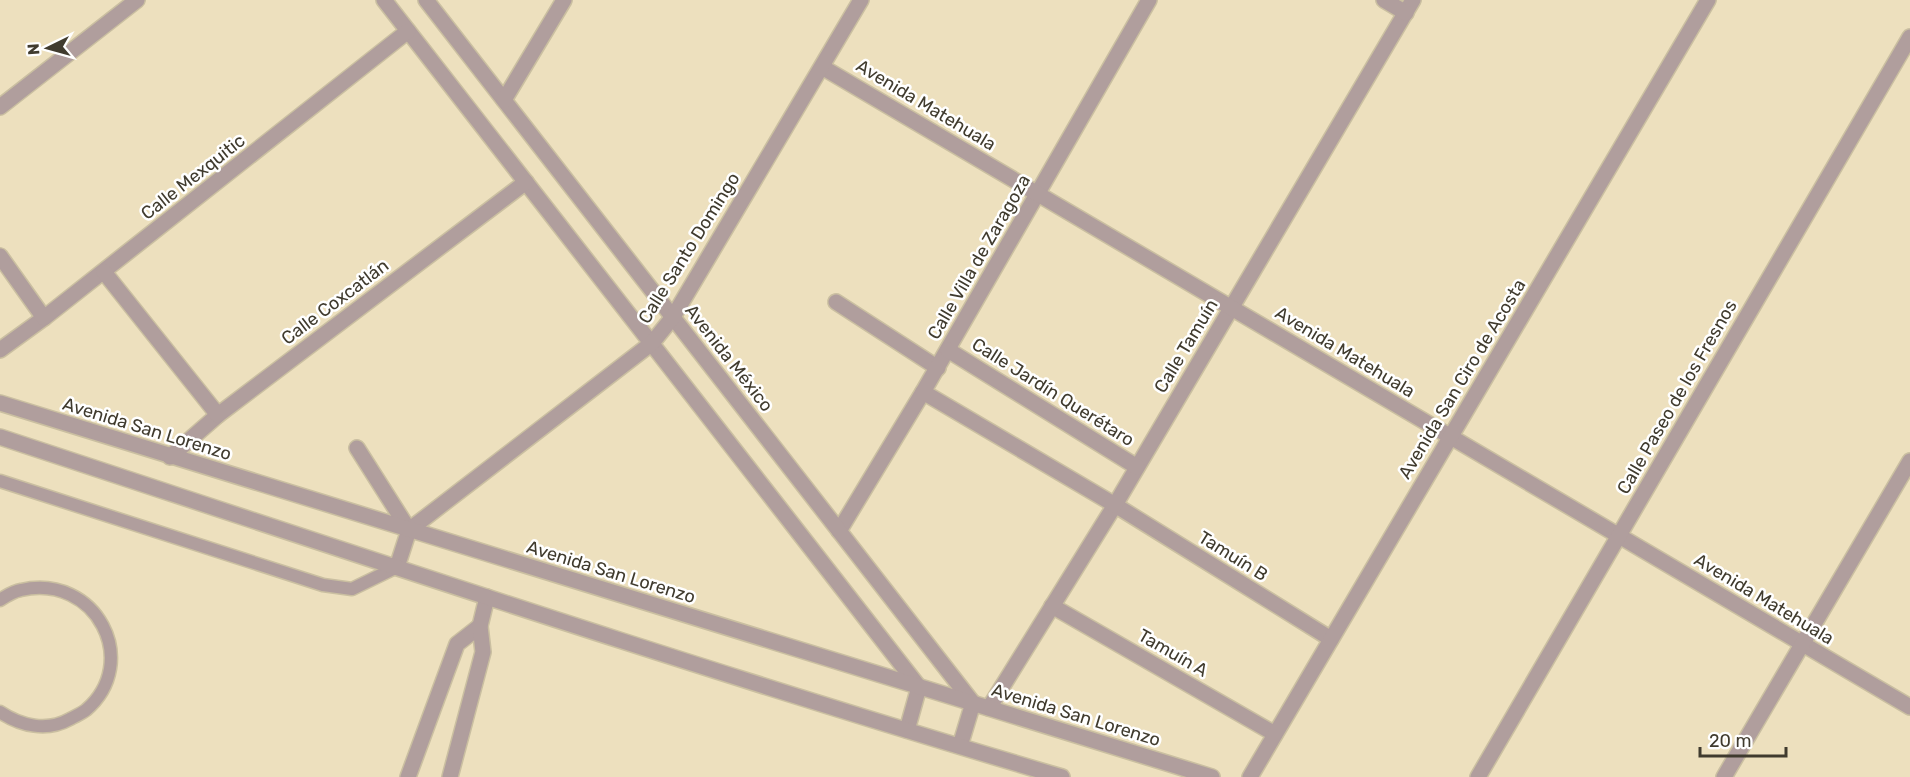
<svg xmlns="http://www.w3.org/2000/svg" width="1910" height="777" font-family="Rubik,sans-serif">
	<rect width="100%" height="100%" fill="#ede0be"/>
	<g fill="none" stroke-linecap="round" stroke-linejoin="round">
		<defs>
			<g id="service">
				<path d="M0 481 323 585 352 589 397 567"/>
				<path d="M0 600C6 596 14 591 21 590 96 573 142 662 86 710 81 714 75 716 70 719 47 732 21 726 0 712"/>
			</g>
			<g id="pedestrian">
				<path d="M836 302 938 368"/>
				<path d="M0 350 44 318"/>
				<path d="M357 448 409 530"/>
				<path d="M170 457 218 415"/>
				<path d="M839 531 923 392"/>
				<path d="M1052 606 1275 734"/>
				<path d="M989 708 1115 505 1331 639"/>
			</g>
			<g id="minor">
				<path d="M384 0 919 687 907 730"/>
				<path d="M426 0 973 703 960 746"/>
				<path d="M1149 0 923 392 1115 505 1413 0"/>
				<path d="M1384 0 1406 13"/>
				<path d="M822 67 1910 707"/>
				<path d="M504 100 564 0"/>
				<path d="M0 107 137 0"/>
				<path d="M0 256 44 318 408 31"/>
				<path d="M104 272 218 415 526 182"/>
				<path d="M948 350 1137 467"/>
				<path d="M397 567 409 530 652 343 673 317 861 0"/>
				<path d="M408 777 457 644 480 626"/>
				<path d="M450 777 483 652 480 626 487 597"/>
				<path d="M1478 777 1910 37"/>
				<path d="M1724 777 1910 461"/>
			</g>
			<g id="tertiary">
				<path d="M0 403 1212 777"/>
				<path d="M0 437C353 553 706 672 1062 777"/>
				<path d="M1250 777 1708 0"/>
			</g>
		</defs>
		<use href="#service" stroke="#cabfa1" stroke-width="15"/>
		<use href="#pedestrian" stroke="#cabfa1" stroke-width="18"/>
		<use href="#minor" stroke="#cabfa1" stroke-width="18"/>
		<use href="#tertiary" stroke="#cabfa1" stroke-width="18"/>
		<use href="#service" stroke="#b09e9d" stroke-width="12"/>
		<use href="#pedestrian" stroke="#b09e9d" stroke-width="15"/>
		<use href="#minor" stroke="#b09e9d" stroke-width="15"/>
		<use href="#tertiary" stroke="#b09e9d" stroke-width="15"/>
	</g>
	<g text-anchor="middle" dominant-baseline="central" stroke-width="5" stroke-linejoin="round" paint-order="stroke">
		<g font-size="18" fill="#403b2e" stroke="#fff">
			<text transform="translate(926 105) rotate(31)">Avenida Matehuala</text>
			<text transform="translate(193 177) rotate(-38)">Calle Mexquitic</text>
			<text transform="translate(689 248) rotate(-58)">Calle Santo Domingo</text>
			<text transform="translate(979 257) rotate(-60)">Calle Villa de Zaragoza</text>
			<text transform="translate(335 302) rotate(-37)">Calle Coxcatlán</text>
			<text transform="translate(1186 346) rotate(-59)">Calle Tamuín</text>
			<text transform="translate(1345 352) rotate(31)">Avenida Matehuala</text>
			<text transform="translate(729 358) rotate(52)">Avenida México</text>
			<text transform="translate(1462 379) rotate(-59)">Avenida San Ciro de Acosta</text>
			<text transform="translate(1053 392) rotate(32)">Calle Jardín Querétaro</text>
			<text transform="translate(1677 397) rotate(-60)">Calle Paseo de los Fresnos</text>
			<text transform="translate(147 429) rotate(17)">Avenida San Lorenzo</text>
			<text transform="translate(1233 556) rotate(32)">Tamuín B</text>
			<text transform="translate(611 572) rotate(17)">Avenida San Lorenzo</text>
			<text transform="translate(1764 599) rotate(31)">Avenida Matehuala</text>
			<text transform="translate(1173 653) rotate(30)">Tamuín A</text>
			<text transform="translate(1076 715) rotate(17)">Avenida San Lorenzo</text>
		</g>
	</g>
	<g transform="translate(48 48) rotate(265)" stroke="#ffffff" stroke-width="4.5" paint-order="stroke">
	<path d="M0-4.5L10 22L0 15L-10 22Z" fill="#403b2e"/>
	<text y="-9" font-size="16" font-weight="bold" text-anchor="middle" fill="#403b2e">N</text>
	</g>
	<path d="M1700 747v9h86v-9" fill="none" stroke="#403b2e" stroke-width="3"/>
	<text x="1709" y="747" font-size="18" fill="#403b2e" stroke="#ffffff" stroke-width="4.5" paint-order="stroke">20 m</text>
</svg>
